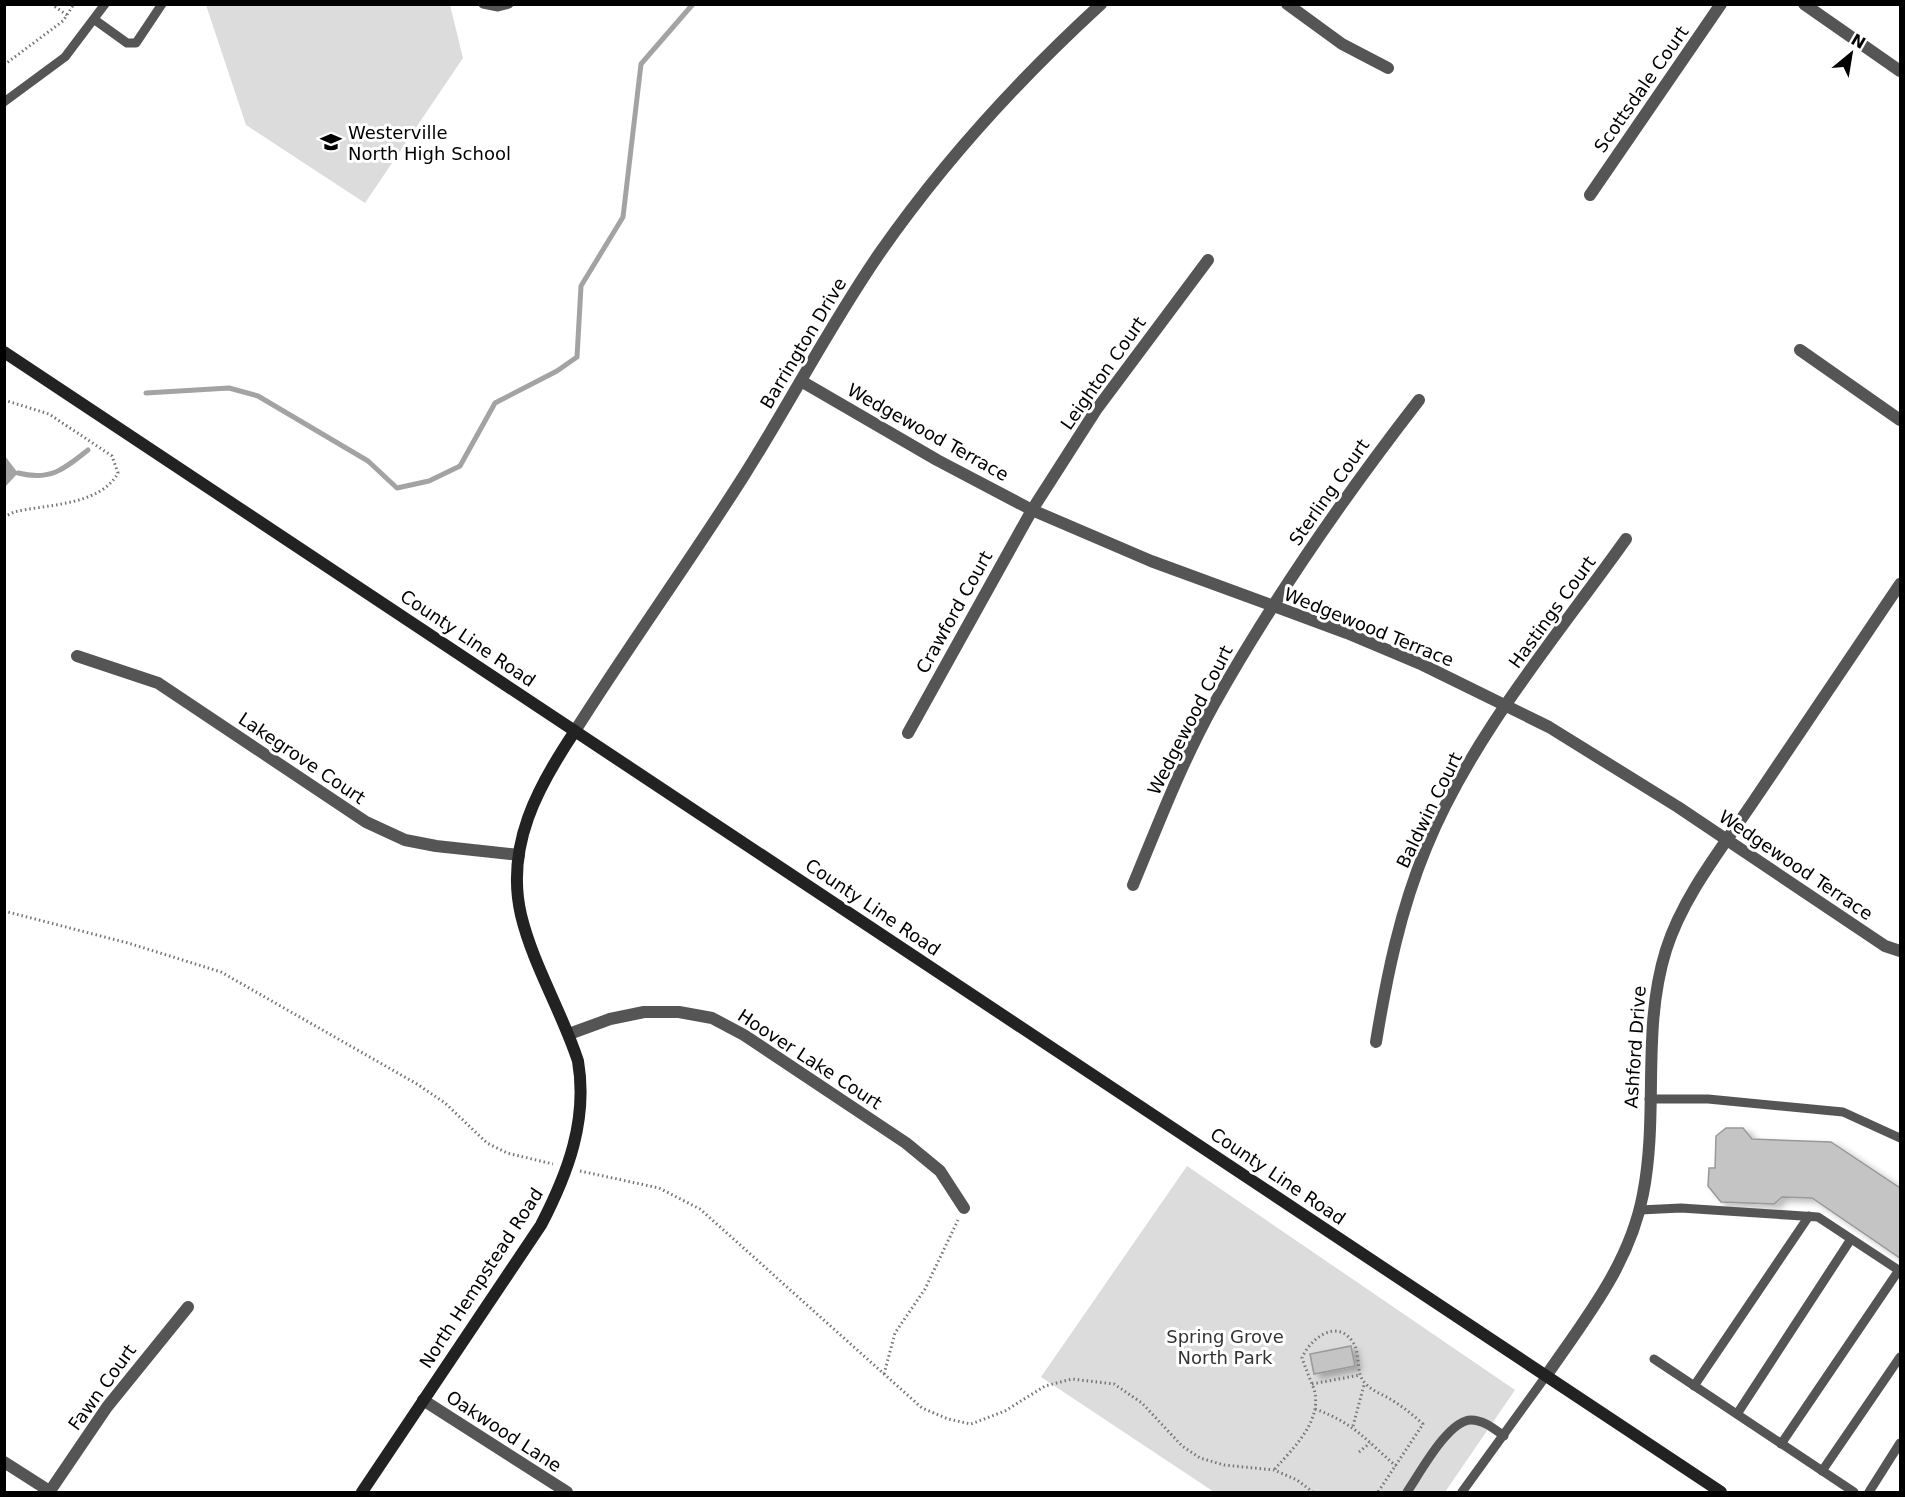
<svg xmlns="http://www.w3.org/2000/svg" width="1905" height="1497" font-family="'DejaVu Sans',sans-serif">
	<defs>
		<filter id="shadow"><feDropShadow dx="6" dy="4" stdDeviation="3" flood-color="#0004"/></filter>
	</defs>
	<rect width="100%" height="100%" fill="#fff"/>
	<g fill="#dcdcdc">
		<path d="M206 5H450L463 58 365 203 246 125Z"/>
		<path d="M1187 1166 1515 1390 1445 1492H1214L1041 1377Z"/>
	</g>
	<path fill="#a3a3a3" d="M5 456 18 473 5 487Z"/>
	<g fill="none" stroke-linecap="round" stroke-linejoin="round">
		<g stroke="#a3a3a3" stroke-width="5">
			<path d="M146 393 229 388 258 396 368 461 397 488 429 481 460 466 495 403 557 371 577 357 581 286 623 217 641 64 693 4"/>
			<path d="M18 473C50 481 63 470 88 450"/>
		</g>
	</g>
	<g fill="#c4c4c4" stroke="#999" stroke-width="1.5" filter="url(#shadow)">
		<path d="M1726 1128H1743L1752 1139 1831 1142 1900 1188V1258L1812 1198 1782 1197 1774 1204 1721 1202 1708 1186 1709 1168H1715L1716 1136Z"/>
		<path d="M1351 1346 1355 1366 1314 1374 1310 1354Z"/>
	</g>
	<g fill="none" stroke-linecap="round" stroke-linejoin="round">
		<g stroke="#777" stroke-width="3" stroke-dasharray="1.5 3" stroke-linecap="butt">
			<path d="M51 4 67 15"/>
			<path d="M4 65 63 21 74 4"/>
			<path d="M4 400 49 414 112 456 118 473C100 506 47 504 14 512L4 517"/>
			<path d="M4 911 128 943 221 972 417 1084 445 1103 487 1143 507 1153 553 1164"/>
			<path d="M580 1171 659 1188 700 1209 922 1408 948 1419 971 1424 1005 1411 1045 1386 1072 1379 1114 1384 1142 1403 1182 1446 1200 1458 1224 1465 1274 1470 1297 1480 1313 1492"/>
			<path d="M884 1374 895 1333 925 1289 958 1220"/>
			<path d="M1312 1384 1360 1375"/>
			<path d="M1315 1409C1354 1423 1366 1440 1396 1466"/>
			<path d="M1353 1426 1364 1385"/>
			<path d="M1359 1452 1370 1443"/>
			<path d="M1275 1469C1293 1448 1323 1421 1314 1389 1310 1379 1306 1369 1302 1358 1309 1340 1336 1318 1352 1341 1362 1354 1354 1373 1366 1384 1372 1391 1382 1394 1390 1399 1402 1406 1413 1415 1423 1424L1378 1492"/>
		</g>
		<g stroke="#555" stroke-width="9">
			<path d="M483 4 498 7 509 4"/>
			<path d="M95 20 127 43H136L162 4"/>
			<path d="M4 102 65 57 105 4"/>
			<path d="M1649 1099H1708L1843 1112 1900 1138"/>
			<path d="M1640 1210 1681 1208 1818 1217 1900 1271"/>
			<path d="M1654 1359 1854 1492"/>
			<path d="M1694 1386 1809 1216"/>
			<path d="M1737 1414 1851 1239"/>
			<path d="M1781 1444 1899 1270"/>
			<path d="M1822 1471 1900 1357"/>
			<path d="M1407 1492C1419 1475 1448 1420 1471 1420 1484 1420 1494 1429 1504 1436"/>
			<path d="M1462 1492 1546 1376"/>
			<path d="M1869 1492 1900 1443"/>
		</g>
		<g stroke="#555" stroke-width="12">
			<path d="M1287 4 1342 44 1388 68"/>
			<path d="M1804 4 1900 71"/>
			<path d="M1590 195 1721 4"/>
			<path d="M1800 350 1900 420"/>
			<path d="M801 381 937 460 1032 510 1151 561 1347 633 1423 665 1549 727 1678 807 1885 946 1900 951"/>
			<path d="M77 656 158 683 366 822 405 840 436 846 519 855"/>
			<path d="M575 731C630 644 690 561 745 474 791 401 830 325 879 254 943 162 1018 80 1101 4"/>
			<path d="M908 733 1032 510 1096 410 1208 260"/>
			<path d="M1133 885C1158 825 1181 764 1213 706 1273 599 1343 498 1419 400"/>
			<path d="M569 1034 610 1019 644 1012H679L712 1018 744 1035 906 1143 940 1171 964 1208"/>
			<path d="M1376 1042C1387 975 1400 911 1426 848 1471 737 1557 636 1626 539"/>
			<path d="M1546 1376C1585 1319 1630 1264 1643 1194 1659 1113 1641 1030 1666 950 1683 896 1722 848 1753 802 1802 729 1851 657 1900 584"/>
			<path d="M423 1400 567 1492"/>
			<path d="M4 1462 51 1492"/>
			<path d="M50 1491 107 1407 188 1307"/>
		</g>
		<g stroke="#222" stroke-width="12">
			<path d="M4 352 1721 1492"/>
			<path d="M362 1492 541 1225C568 1173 588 1120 578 1061 562 1012 533 965 521 915 505 846 538 786 575 731"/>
		</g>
	</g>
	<defs>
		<symbol id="school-bare" viewBox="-9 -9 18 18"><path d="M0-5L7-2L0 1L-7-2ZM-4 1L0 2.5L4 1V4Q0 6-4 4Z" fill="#000" stroke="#fff" stroke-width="2.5" paint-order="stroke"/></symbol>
	</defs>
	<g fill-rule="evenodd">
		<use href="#school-bare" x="316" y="127" width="30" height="30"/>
	</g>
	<g text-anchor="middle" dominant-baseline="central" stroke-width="6" stroke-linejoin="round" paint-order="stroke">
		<g font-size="18" fill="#000" stroke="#fff">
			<text transform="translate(1641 89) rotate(-55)">Scottsdale Court</text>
			<text transform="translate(803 343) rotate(-59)">Barrington Drive</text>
			<text transform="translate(1103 373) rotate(-55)">Leighton Court</text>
			<text transform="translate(928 432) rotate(29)">Wedgewood Terrace</text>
			<text transform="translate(1329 492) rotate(-55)">Sterling Court</text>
			<text transform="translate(954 612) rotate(-61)">Crawford Court</text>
			<text transform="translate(1552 612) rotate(-54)">Hastings Court</text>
			<text transform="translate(1369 627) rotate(22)">Wedgewood Terrace</text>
			<text transform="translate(468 638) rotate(34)">County Line Road</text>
			<text transform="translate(1190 720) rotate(-63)">Wedgewood Court</text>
			<text transform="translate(302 758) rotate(34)">Lakegrove Court</text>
			<text transform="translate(1429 810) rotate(-64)">Baldwin Court</text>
			<text transform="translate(1796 865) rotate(34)">Wedgewood Terrace</text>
			<text transform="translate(873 907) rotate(34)">County Line Road</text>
			<text transform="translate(1635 1047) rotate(-86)">Ashford Drive</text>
			<text transform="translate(810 1059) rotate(33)">Hoover Lake Court</text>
			<text transform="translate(1278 1176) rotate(34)">County Line Road</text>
			<text transform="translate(481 1278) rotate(-57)">North Hempstead Road</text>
			<text transform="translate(102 1387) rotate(-54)">Fawn Court</text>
			<text transform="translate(504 1431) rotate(33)">Oakwood Lane</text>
		</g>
		<g font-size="18" fill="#000" stroke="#fff" text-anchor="start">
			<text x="348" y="132">Westerville<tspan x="348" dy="21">North High School</tspan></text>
		</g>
		<g font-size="18" fill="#333" stroke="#fff">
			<text x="1225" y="1336">Spring Grove<tspan x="1225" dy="21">North Park</tspan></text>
		</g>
	</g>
	<rect width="1905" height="1497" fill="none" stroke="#000000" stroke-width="12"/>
	<g transform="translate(1851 54) rotate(30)" stroke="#ffffff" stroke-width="4.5" paint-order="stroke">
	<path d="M0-4.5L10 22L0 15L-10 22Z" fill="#000000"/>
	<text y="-9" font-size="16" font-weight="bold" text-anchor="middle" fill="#000000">N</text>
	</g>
</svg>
